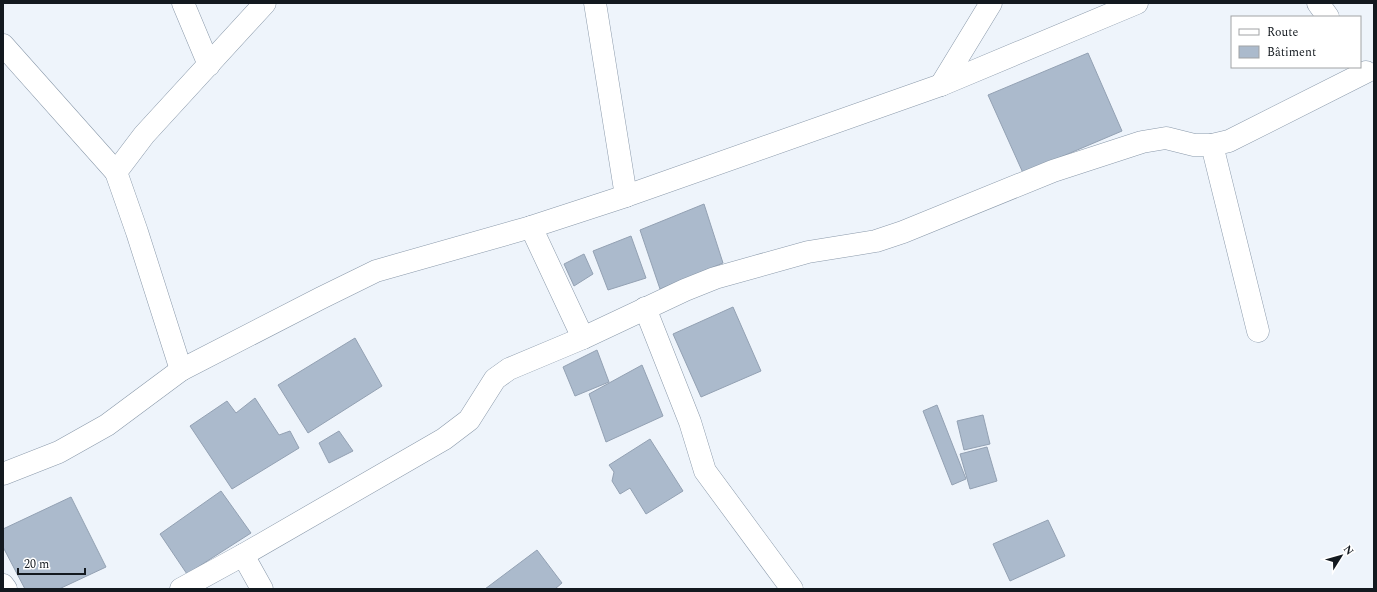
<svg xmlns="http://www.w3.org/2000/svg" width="1377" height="592" font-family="Spectral,serif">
	<rect width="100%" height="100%" fill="#eef4fb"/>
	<g fill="#abbacc" stroke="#93a1b3">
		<path d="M1088 53 1122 131 1023 173 988 95Z"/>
		<path d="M704 204 723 263 660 289 640 230Z"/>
		<path d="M631 236 646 278 608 290 593 251Z"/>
		<path d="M584 254 593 274 574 286 564 264Z"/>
		<path d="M733 307 761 371 701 397 673 334Z"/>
		<path d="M355 338 382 386 308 433 278 385Z"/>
		<path d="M597 350 609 382 575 396 563 367Z"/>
		<path d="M642 365 663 416 606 442 589 394Z"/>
		<path d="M255 398 279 435 290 431 299 448 232 489 190 426 227 401 236 413Z"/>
		<path d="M937 405 966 479 952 485 923 411Z"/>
		<path d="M983 415 990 444 964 450 957 421Z"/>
		<path d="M339 431 353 451 329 463 319 443Z"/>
		<path d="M650 439 683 491 646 514 630 488 620 494 612 481 614 472 609 465Z"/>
		<path d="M987 447 997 481 970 489 960 454Z"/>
		<path d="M221 491 251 533 187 574 160 534Z"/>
		<path d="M71 497 106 567 59 589H25L3 547V529Z"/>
		<path d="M1048 520 1065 556 1010 581 993 544Z"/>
		<path d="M537 550 562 583 555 589H485Z"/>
	</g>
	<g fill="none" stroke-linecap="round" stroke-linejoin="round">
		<defs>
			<g id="minor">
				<path d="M183 3 209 65"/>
				<path d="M595 3 626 196"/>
				<path d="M1318 3 1328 17"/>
				<path d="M3 45 116 172"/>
				<path d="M941 85 991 3"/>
				<path d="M1212 145 1258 331"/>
				<path d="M531 227 583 338"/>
				<path d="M645 308 690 422 705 471 792 589"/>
				<path d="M181 370 137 232 116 172 144 135 265 3"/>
				<path d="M3 474 59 452 107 425 181 370 321 298 376 271 531 227 626 196 941 85 1137 3"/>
				<path d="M243 555 262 589"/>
				<path d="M3 585 6 589"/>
				<path d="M181 589 243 555 444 439 469 420 495 379 509 369 583 338 685 290 715 278 808 252 876 241 903 232 1053 171 1142 142 1166 138 1194 145H1212L1229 141 1366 72"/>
			</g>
		</defs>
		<use href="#minor" stroke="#8a99aa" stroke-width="23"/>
		<use href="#minor" stroke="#fff" stroke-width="22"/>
	</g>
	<rect width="1377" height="592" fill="none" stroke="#13191f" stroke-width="8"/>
	<rect x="1231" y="16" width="130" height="52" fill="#ffffff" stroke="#a1a3a5"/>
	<rect x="1239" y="29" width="20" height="6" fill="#ffffff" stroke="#a1a3a5"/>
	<text x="1267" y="36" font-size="12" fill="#13191f">Route</text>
	<rect x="1239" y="46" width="20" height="12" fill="#abbacc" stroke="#a1a3a5"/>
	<text x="1267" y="56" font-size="12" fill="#13191f">Bâtiment</text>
	<g transform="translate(1341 556) rotate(53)" stroke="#ffffff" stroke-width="3" paint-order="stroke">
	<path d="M0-3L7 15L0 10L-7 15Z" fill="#13191f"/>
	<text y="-6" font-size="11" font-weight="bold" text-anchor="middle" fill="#13191f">N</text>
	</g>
	<path d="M18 568v6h67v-6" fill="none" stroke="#13191f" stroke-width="2"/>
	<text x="24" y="568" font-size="12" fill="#13191f" stroke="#ffffff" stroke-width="3" paint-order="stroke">20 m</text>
</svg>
